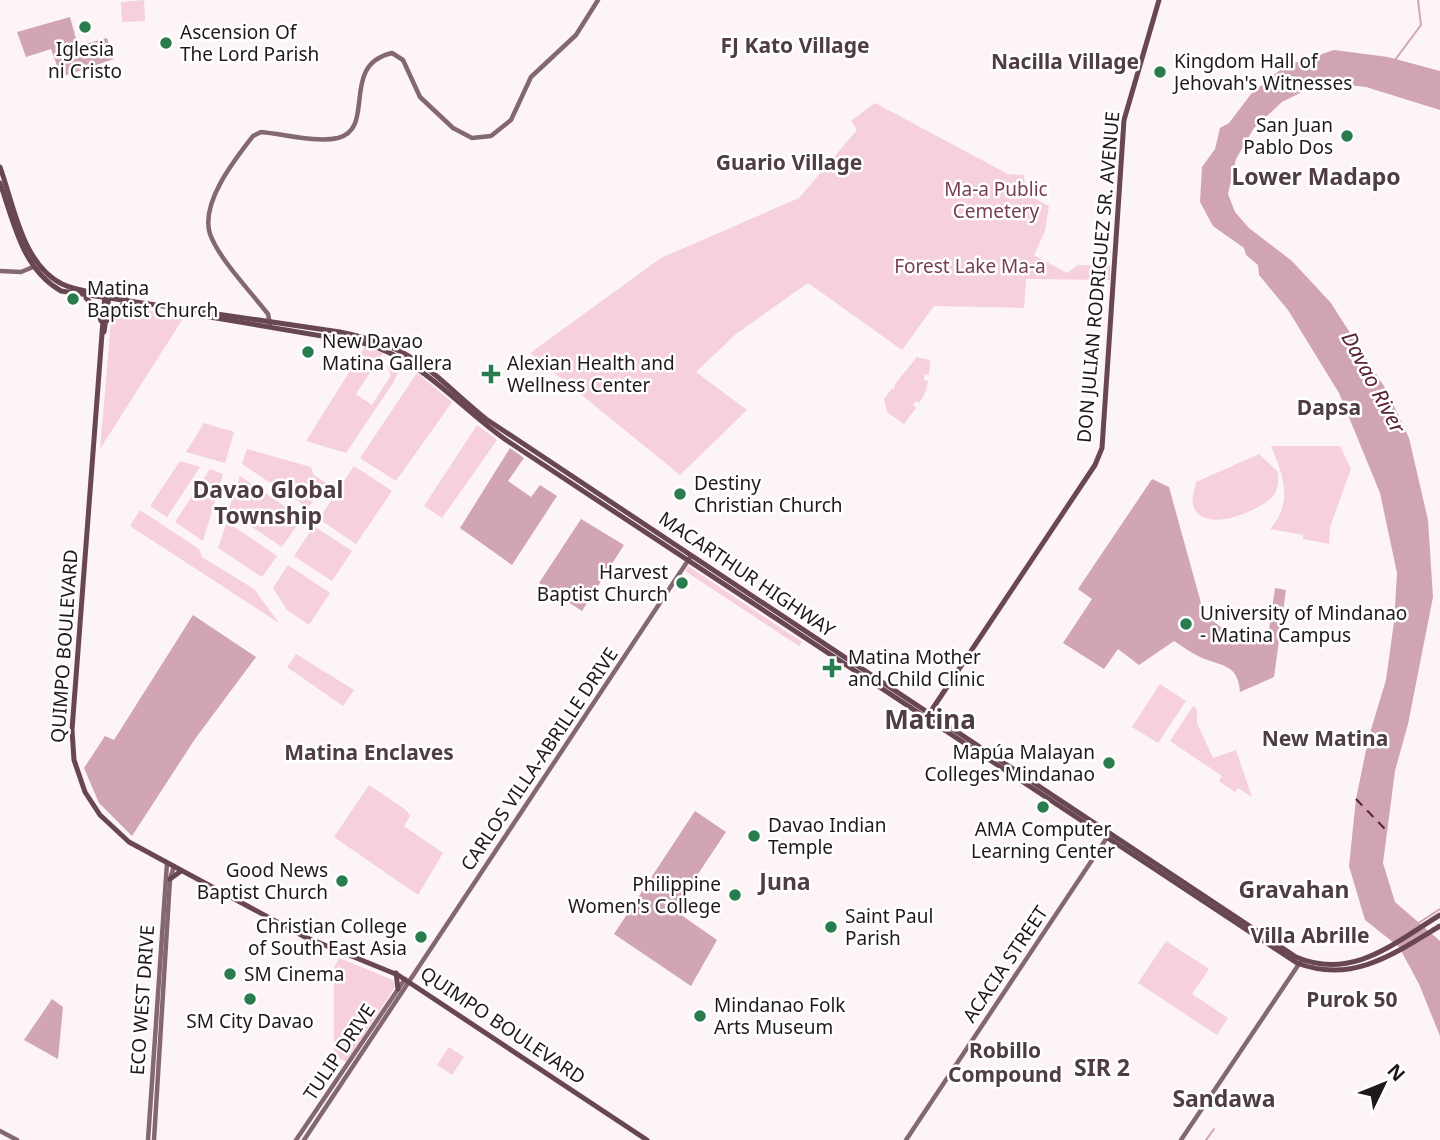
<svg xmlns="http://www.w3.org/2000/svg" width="1440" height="1140" font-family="'Noto Sans',sans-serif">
	<rect width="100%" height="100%" fill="#fdf4f7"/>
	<g fill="#f6d0dc">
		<path d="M144 0 145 21 122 22 121 2Z"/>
		<path d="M875 103 1008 174 1024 175 1026 194 1049 206 1045 231 1034 255 1067 273 1078 265 1110 266V280L1026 279 1024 308 934 306 902 350 808 283 736 334 696 372 747 410 680 475 530 353 661 258 799 198 857 130 851 121Z"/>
		<path d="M129 307 184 317 100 449 111 322 119 309Z"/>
		<path d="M365 347 383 353 356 394 372 405 391 375 387 367 391 356 403 362 393 383 346 453 306 441Z"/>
		<path d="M917 357 930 360 929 375 925 374 924 380 928 381C927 389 924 396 919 403L916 401 913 405 916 408 904 424 887 412 884 399 892 388 894 390 895 384Z"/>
		<path d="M417 373 452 402 396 481 360 458Z"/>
		<path d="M204 423 234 432 225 463 186 452Z"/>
		<path d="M477 425 497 440 442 518 424 506Z"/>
		<path d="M1271 446H1340L1351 469 1330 527 1329 544 1303 539V535L1270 529C1294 502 1283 475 1271 446Z"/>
		<path d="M247 449 311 467 314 475 326 483 308 508 242 464Z"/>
		<path d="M1259 454 1278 472C1278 478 1279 486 1275 493 1266 509 1206 535 1194 508 1190 498 1195 490 1196 482Z"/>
		<path d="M180 461 200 467 167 517 150 506Z"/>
		<path d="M354 466 392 491 356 544 319 519Z"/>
		<path d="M210 469 223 474 203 541 175 522Z"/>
		<path d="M240 476 302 518 282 547 228 511Z"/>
		<path d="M140 510 199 549 202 557 254 589 279 623 130 526Z"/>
		<path d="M227 522 277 556 262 577 218 548Z"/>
		<path d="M314 526 352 551 332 581 294 556Z"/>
		<path d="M288 565 330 593 309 625 287 610 273 588Z"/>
		<path d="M688 566 802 642 799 646 685 571Z"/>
		<path d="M296 654 354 690 343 706 287 667Z"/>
		<path d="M1160 684 1186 701 1158 743 1132 727Z"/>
		<path d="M1193 706 1197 709V723L1213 758 1236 750 1252 797 1238 788 1235 792 1219 781 1222 776 1170 741Z"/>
		<path d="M369 785 406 810 410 816 404 826 443 853 418 895 334 837Z"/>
		<path d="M1166 941 1209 969 1192 994 1228 1018 1217 1035 1138 983Z"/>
		<path d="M339 958 393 980 395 987 346 1062 334 1055V968Z"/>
		<path d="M449 1047 464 1057 452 1075 437 1065Z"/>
	</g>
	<g fill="#d2a5b4">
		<path d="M70 17 78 46 107 38 114 59 61 77 51 49 26 57 17 32Z"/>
		<path d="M510 448 524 458 508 481 531 497 540 485 557 496 512 565 460 528Z"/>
		<path d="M1152 479 1169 487 1204 614 1226 631 1268 636 1275 588 1286 590 1274 677 1240 692C1238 662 1220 667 1198 656 1190 652 1182 646 1174 641L1139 665 1118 649 1104 669 1063 643 1092 599 1078 589Z"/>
		<path d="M581 519 624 545 582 611 539 583Z"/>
		<path d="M193 615 256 657 195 739 132 836 99 803 84 768 105 736 114 740Z"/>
		<path d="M695 811 726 832 674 910 717 940 691 986 614 934Z"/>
		<path d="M52 999 63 1007 58 1059 24 1040Z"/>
	</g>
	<path fill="#d1a4b3" d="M1334 50 1388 57 1440 71V110L1366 87 1338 84 1310 88 1282 102 1254 128 1236 159 1228 194 1235 212 1249 228 1292 261 1331 303 1387 391 1409 438 1428 520 1433 597 1408 724 1395 771 1383 863 1395 902 1440 941V1036L1419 984 1399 947 1365 920 1349 866 1356 799 1369 736 1386 680 1394 622 1397 573 1380 493 1339 393 1288 310 1259 275 1258 265 1246 255 1244 248 1213 226 1200 202 1202 167 1215 149 1220 128 1229 123 1251 94 1285 66Z"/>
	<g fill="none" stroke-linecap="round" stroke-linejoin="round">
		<g stroke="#d1a4b3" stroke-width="2">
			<path d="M1395 60 1421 25 1418 0"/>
			<path d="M1417 924 1440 909"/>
			<path d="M1206 1140 1214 1129"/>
		</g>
		<path stroke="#5a223a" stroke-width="2" stroke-dasharray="9 7" stroke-linecap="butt" d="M1356 799 1387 831"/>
		<g stroke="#846871" stroke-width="4.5">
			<path d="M0 271 21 272 33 267"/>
			<path d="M270 324 268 314C251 292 219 259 210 234 200 203 235 159 253 136L261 132C284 134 316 143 338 138 377 128 339 65 392 53L403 60 420 97 453 128 472 138 491 136 511 120 531 77 576 35 598 0"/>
			<path d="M0 1131 17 1140"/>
			<path d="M148 1140 167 863"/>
			<path d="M154 1140 170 879 174 866"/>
			<path d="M296 1140 405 979"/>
			<path d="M304 1140 691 556"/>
			<path d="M906 1140 1106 839"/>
			<path d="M1181 1140 1301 961"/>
		</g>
		<g stroke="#684753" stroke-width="5">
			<path d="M0 167C14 205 22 264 62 284 76 291 93 292 109 295L113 298"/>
			<path d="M0 183C14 222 22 269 61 291L340 332C418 348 429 372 486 419L1296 957C1352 981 1394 943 1440 915"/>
			<path d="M105 294 72 730 74 760 85 792 100 815 129 842 305 937 398 975 647 1140"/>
			<path d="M86 298 97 310 101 321"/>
			<path d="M200 312 204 316 363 343C423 359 459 408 509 442L1297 963C1352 984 1394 954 1440 926"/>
			<path d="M108 320 127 300"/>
			<path d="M104 332 109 297"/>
			<path d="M927 717 1095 465 1102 448 1124 120 1159 0"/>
			<path d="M170 879 181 871"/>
			<path d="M396 973 398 989"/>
		</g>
	</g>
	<g fill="#287c4e" stroke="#fff" stroke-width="2.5">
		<circle cx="85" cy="27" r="7"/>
		<circle cx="166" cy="43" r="7"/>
		<circle cx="1160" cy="72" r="7"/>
		<circle cx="1347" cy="136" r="7"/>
		<circle cx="73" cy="299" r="7"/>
		<circle cx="308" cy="352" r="7"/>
		<path d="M487.5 363.5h7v7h7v7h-7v7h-7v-7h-7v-7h7z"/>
		<circle cx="680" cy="494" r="7"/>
		<circle cx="682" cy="583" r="7"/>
		<circle cx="1186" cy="624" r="7"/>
		<path d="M828.5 657.5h7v7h7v7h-7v7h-7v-7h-7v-7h7z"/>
		<circle cx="1109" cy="763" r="7"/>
		<circle cx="1043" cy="807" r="7"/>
		<circle cx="754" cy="836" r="7"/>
		<circle cx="342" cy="881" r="7"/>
		<circle cx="735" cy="895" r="7"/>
		<circle cx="831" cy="927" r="7"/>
		<circle cx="421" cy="937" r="7"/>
		<circle cx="230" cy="974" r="7"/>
		<circle cx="250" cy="999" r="7"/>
		<circle cx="700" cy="1016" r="7"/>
	</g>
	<g text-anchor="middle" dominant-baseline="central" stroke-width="5" stroke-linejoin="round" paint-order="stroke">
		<g font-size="19" fill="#20181b" stroke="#fff" text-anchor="start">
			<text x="180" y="32">Ascension Of<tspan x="180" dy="22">The Lord Parish</tspan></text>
			<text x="85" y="49" text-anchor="middle">Iglesia<tspan x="85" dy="22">ni Cristo</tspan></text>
			<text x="1174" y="61">Kingdom Hall of<tspan x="1174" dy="22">Jehovah's Witnesses</tspan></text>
			<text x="1333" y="125" text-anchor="end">San Juan<tspan x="1333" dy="22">Pablo Dos</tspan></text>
			<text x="87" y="288">Matina<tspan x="87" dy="22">Baptist Church</tspan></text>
			<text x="322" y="341">New Davao<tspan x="322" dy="22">Matina Gallera</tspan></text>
			<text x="507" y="363">Alexian Health and<tspan x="507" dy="22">Wellness Center</tspan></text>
			<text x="694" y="483">Destiny<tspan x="694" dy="22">Christian Church</tspan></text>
			<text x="668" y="572" text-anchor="end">Harvest<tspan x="668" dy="22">Baptist Church</tspan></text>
			<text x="1200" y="613">University of Mindanao<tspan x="1200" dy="22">- Matina Campus</tspan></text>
			<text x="848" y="657">Matina Mother<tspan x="848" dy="22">and Child Clinic</tspan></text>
			<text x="1095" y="752" text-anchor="end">Mapúa Malayan<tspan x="1095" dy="22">Colleges Mindanao</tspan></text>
			<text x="768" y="825">Davao Indian<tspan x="768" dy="22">Temple</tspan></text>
			<text x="1043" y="829" text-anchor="middle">AMA Computer<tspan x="1043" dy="22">Learning Center</tspan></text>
			<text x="328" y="870" text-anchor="end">Good News<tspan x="328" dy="22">Baptist Church</tspan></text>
			<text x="721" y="884" text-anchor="end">Philippine<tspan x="721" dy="22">Women's College</tspan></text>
			<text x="845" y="916">Saint Paul<tspan x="845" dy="22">Parish</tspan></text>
			<text x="407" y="926" text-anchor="end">Christian College<tspan x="407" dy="22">of South East Asia</tspan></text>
			<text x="244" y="974">SM Cinema</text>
			<text x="714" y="1005">Mindanao Folk<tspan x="714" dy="22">Arts Museum</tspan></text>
			<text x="250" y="1021" text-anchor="middle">SM City Davao</text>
		</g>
		<g font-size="19" fill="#783d54" stroke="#fff">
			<text x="996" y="189">Ma-a Public<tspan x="996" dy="22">Cemetery</tspan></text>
			<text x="970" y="266">Forest Lake Ma-a</text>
		</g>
		<g font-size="19" fill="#20181b" stroke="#fff">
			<text transform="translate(1098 277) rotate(-85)">DON JULIAN RODRIGUEZ SR. AVENUE</text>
			<text transform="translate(747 574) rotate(34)">MACARTHUR HIGHWAY</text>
			<text transform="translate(64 646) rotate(-86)">QUIMPO BOULEVARD</text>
			<text transform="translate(539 759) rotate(-56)">CARLOS VILLA-ABRILLE DRIVE</text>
			<text transform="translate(1005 964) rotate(-56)">ACACIA STREET</text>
			<text transform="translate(142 1000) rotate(-86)">ECO WEST DRIVE</text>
			<text transform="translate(503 1025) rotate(34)">QUIMPO BOULEVARD</text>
			<text transform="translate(339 1052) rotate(-56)">TULIP DRIVE</text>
		</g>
		<g font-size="21" font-weight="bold" fill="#4f3d43" stroke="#fff">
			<text x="795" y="45">FJ Kato Village</text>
			<text x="1065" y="61">Nacilla Village</text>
			<text x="789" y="162">Guario Village</text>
			<text x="1329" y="407">Dapsa</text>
			<text x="1325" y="738">New Matina</text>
			<text x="369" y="752">Matina Enclaves</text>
			<text x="1310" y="935">Villa Abrille</text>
			<text x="1352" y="999">Purok 50</text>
			<text x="1005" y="1050">Robillo<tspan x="1005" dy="24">Compound</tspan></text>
		</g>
		<g font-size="21" font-style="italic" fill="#5a223a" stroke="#fff">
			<text transform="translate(1374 382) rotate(62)">Davao River</text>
		</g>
		<g font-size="23" font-weight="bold" fill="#4f3d43" stroke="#fff">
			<text x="1316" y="176">Lower Madapo</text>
			<text x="268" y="489">Davao Global<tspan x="268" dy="26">Township</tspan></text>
			<text x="785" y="881">Juna</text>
			<text x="1294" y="889">Gravahan</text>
			<text x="1102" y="1067">SIR 2</text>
			<text x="1224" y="1098">Sandawa</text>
		</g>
		<g font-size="26" font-weight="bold" fill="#4f3d43" stroke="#fff">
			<text x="930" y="719">Matina</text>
		</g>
	</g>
	<g transform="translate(1384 1084) rotate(47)" stroke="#ffffff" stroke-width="5" paint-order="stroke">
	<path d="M0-5L12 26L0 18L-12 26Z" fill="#20181b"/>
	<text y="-10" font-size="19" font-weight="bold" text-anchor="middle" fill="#20181b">N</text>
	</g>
</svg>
